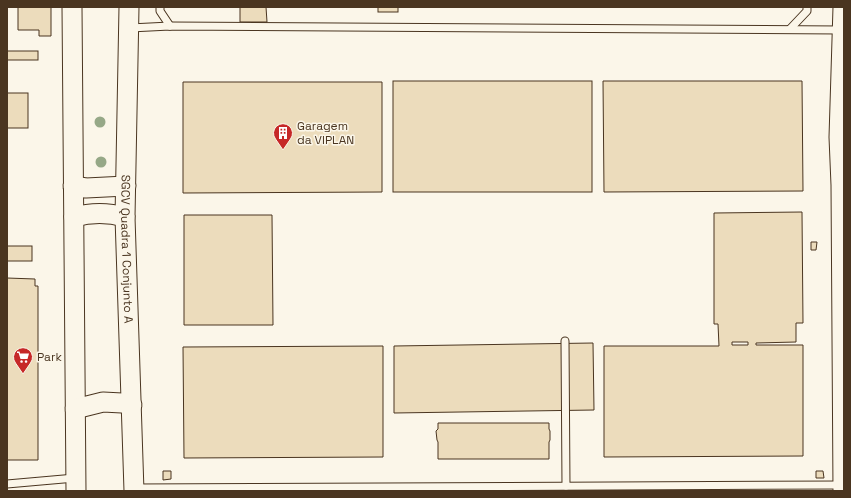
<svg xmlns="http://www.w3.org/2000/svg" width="851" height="498" font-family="'Space Grotesk',sans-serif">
	<rect width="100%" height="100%" fill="#fbf6e9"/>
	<g fill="#ecdcbc" stroke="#4a3520" fill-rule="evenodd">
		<path d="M18 7H51V36H39V30H18Z"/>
		<path d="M240 7H266L267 22H240Z"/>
		<rect x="378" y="7" width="20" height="5"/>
		<rect x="7" y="51" width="31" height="9"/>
		<rect x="393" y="81" width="199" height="111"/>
		<path d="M603 81H802L803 191 604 192Z"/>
		<path d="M183 82H382V192L183 193Z"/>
		<rect x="7" y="93" width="21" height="35"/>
		<path d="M802 212 803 323H796V342L756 343V345H803V456L604 457V346H719L718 324H714V213ZM732 342H748V345H732Z"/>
		<path d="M184 215H272L273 325H184Z"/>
		<path d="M811 242H817L816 250H811Z"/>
		<rect x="7" y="246" width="25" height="15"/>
		<path d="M7 278 35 279V286H38V460H7Z"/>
		<path d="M593 343 594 410 394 413V346Z"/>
		<path d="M383 346V457L184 458 183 347Z"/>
		<path d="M438 423H549V429L550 431V440L549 442V459H438V442L437 440 436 431 438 429Z"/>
		<path d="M163 471H171V479L163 480Z"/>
		<path d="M816 471H823L824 478H816Z"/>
	</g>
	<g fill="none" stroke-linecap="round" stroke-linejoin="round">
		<defs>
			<g id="lane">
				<path d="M160 7V11L170 26"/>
				<path d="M130 28 170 26 841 30"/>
				<path d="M790 29 807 11V7"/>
				<path d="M565 341 566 486"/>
				<path d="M7 484 75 478"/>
				<path d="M134 488 842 485"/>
			</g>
			<g id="secondary">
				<path d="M72 7 76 491"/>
				<path id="s1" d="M129 7 125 217 134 491"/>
				<path d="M843 7 839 137 841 185 843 491"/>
				<path d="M73 186 86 188 126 186"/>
				<path d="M74 217C92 212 107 212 125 217"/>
				<path d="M75 409 103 402 122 403 132 405"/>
			</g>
		</defs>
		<use href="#lane" stroke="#4a3520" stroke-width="9"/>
		<use href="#secondary" stroke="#4a3520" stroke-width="21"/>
		<use href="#lane" stroke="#fbf6e9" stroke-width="7"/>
		<use href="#secondary" stroke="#fbf6e9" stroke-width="19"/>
	</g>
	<g fill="#96a887">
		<circle cx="100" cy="122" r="5.5"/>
		<circle cx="101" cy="162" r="5.5"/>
	</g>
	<defs>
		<symbol id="building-pin" viewBox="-11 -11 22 30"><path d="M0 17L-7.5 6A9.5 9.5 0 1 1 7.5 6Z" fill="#c62828" stroke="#fbf6e9"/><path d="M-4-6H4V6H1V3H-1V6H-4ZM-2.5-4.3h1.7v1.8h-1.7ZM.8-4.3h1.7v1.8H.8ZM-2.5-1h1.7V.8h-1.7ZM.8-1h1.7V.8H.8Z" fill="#fff"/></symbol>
		<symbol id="supermarket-pin" viewBox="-11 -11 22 30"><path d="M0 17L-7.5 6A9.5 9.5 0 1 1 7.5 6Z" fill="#c62828" stroke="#fbf6e9"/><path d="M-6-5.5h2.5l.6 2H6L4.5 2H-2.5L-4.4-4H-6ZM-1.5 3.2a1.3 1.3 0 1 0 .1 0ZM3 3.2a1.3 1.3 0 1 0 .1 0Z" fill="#fff"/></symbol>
	</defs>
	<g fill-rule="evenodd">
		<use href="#building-pin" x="272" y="122" width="22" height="30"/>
		<use href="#supermarket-pin" x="12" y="346" width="22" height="30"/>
	</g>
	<g text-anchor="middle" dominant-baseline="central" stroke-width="3" stroke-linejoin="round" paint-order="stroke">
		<g font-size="12" fill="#4a3520" stroke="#fbf6e9" text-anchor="start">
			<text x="297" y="126">Garagem<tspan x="297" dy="14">da VIPLAN</tspan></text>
			<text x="37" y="357">Park</text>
		</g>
		<g font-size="12" fill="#4a3520" stroke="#fbf6e9">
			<text stroke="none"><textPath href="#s1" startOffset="242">SGCV Quadra 1 Conjunto A</textPath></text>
		</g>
	</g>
	<rect width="851" height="498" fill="none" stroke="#4a3520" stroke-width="16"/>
</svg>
